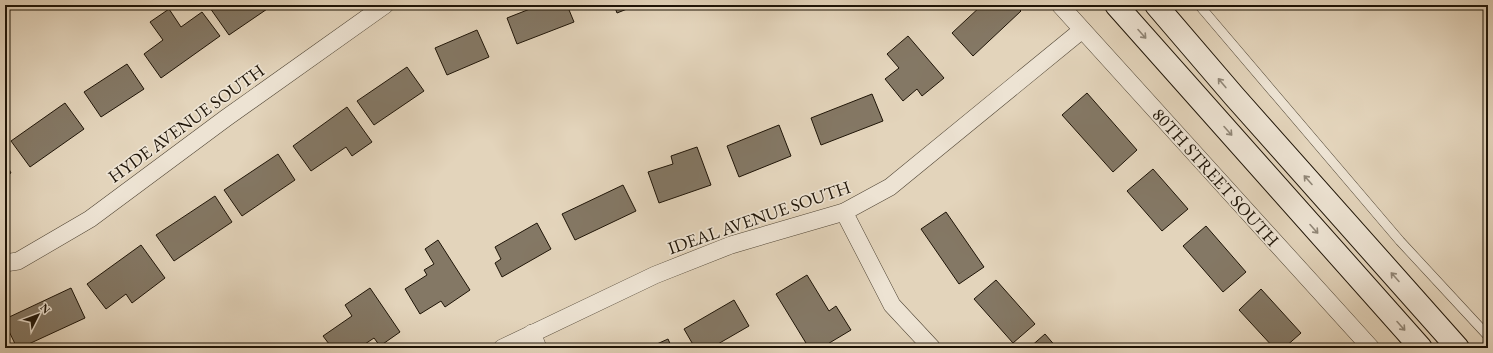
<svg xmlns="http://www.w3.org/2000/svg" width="1493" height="353" font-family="'EB Garamond',serif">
	<rect width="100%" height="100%" fill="#e3d4bb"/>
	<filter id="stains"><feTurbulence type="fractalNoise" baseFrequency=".005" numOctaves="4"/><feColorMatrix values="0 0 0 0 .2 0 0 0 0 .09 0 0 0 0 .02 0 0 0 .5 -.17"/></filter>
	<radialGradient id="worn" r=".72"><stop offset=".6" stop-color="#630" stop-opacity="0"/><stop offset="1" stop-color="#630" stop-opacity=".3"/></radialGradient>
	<g fill="#847865" stroke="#1e1407">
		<path d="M214 5H273L229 35 210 8Z"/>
		<path d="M540 5H567L574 22 517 44 507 18Z"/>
		<path d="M614 5H637L617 13Z"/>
		<path d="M982 5H1015L1021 11 973 56 952 33Z"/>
		<path d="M169 9 181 27 202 12 220 36 161 78 144 54 163 40 150 22Z"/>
		<path d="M477 30 489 57 447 75 435 48Z"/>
		<path d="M908 36 944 78 922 96 917 89 903 101 885 79 899 68 887 54Z"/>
		<path d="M127 64 144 89 101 117 84 92Z"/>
		<path d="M407 67 424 91 374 125 357 101Z"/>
		<path d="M1087 93 1137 150 1113 172 1062 115Z"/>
		<path d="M872 94 883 121 821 145 811 118Z"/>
		<path d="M65 103 84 129 30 167 11 141Z"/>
		<path d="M347 107 372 142 352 156 346 147 311 171 293 146Z"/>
		<path d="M779 125 791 156 739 177 727 146Z"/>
		<path d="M697 147 711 185 659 203 648 172 673 164 671 156Z"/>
		<path d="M278 154 295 180 242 216 224 190Z"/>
		<path d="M5 162 11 173 5 176Z"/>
		<path d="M1153 169 1188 209 1162 231 1127 191Z"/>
		<path d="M623 185 636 211 575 240 562 214Z"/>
		<path d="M215 196 232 222 174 261 156 235Z"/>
		<path d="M946 212 984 267 959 284 921 229Z"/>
		<path d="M537 223 551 249 502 277 495 263 501 259 495 247Z"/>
		<path d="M1206 226 1246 272 1223 292 1183 246Z"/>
		<path d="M438 240 470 290 445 307 441 301 420 314 405 289 427 275 424 270 434 264 425 249Z"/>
		<path d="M141 245 165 278 132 303 126 294 106 309 87 284Z"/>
		<path d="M807 275 829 311 836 306 851 330 821 348H809L776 294Z"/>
		<path d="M996 280 1035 324 1013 343 974 299Z"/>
		<path d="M71 288 85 318 20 348H17L5 323V319Z"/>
		<path d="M370 288 400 332 380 346 374 338 359 348H332L323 336 352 316 345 305Z"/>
		<path d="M1261 289 1301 333 1284 348H1274L1239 310Z"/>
		<path d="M734 300 749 326 711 348H695L684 329Z"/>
		<path d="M1045 334 1057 348H1029Z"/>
		<path d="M668 339 672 348H648Z"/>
	</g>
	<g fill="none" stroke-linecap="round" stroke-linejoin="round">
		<defs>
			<path id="service" d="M1199 5 1400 241 1488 336"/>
			<g id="minor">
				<path d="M1060 5 1371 348"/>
				<path d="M844 212 892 305 932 348"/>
				<path d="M5 263 18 261 90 219 226 118 385 5"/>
				<path d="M532 333 538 348"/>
				<path d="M502 348 655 275 731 245 844 212 890 187 1082 30"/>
			</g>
			<g id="secondary">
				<path d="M1116 5 1421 348"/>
				<path d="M1156 5 1234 96 1458 348"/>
			</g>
		</defs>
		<use href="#service" stroke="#4f4434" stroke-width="10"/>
		<use href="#minor" stroke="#4f4434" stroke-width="18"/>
		<use href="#secondary" stroke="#1e1407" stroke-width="24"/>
		<use href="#service" stroke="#ede3d3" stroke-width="9"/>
		<use href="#minor" stroke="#ede3d3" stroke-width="17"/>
		<use href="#secondary" stroke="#ede3d3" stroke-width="22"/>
	</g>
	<defs><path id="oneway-shaft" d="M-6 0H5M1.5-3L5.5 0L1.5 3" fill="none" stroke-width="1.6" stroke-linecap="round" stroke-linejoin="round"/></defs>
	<g stroke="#908677">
		<use href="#oneway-shaft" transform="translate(1142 34) rotate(48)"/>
		<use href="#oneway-shaft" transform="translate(1222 83) rotate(-130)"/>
		<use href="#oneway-shaft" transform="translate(1228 131) rotate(48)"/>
		<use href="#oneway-shaft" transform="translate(1308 180) rotate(-132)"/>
		<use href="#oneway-shaft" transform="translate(1314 229) rotate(48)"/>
		<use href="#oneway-shaft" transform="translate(1395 277) rotate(-132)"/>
		<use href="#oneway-shaft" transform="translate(1401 326) rotate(48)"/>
	</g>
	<g text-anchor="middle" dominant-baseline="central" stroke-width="3.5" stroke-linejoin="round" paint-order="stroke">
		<g font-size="18" fill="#1e1407" stroke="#ede3d3">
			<text transform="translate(186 123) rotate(-36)">HYDE AVENUE SOUTH</text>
			<text transform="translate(1216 177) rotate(48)">80TH STREET SOUTH</text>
			<text transform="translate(759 217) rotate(-19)">IDEAL AVENUE SOUTH</text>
		</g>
	</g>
	<rect width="1493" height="353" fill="none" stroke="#e3d4bb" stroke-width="20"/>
	<rect x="6" y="6" width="1481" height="341" fill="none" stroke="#1e1407" stroke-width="2"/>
	<rect x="10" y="10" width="1473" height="333" fill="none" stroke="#1e1407"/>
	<g transform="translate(38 315) rotate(48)" stroke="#ede3d3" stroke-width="3" paint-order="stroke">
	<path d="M0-3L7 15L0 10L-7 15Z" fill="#1e1407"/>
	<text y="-6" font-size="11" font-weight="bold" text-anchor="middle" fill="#1e1407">N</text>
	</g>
	<rect width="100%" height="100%" filter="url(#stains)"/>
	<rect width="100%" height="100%" fill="url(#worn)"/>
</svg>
